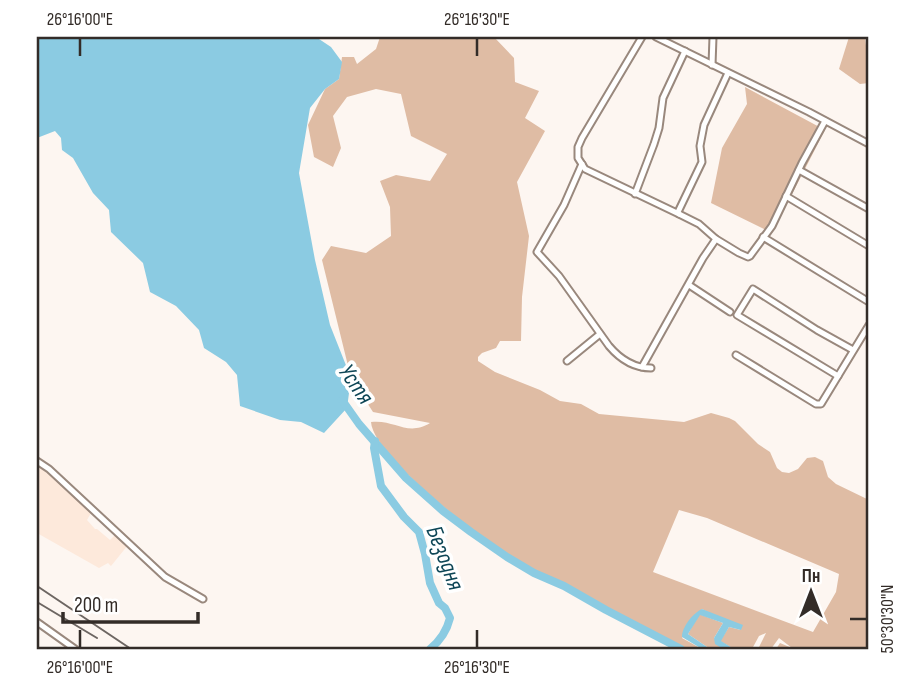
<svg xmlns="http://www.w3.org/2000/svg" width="906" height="686" font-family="'Sofia Sans Condensed',sans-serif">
	<rect width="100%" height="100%" fill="#fdf6f1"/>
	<path fill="#fde9db" d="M37 464 74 495 91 513 87 520 95 529H97L110 540 116 534 128 545 111 566 108 563 99 568 37 533Z"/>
	<g fill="#dfbca4" fill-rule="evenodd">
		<path d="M380 37H494L514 58 515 82 539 91 525 118 545 131 517 182 529 236 522 297 521 341H500L496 348 482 353 478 357V361L495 372 540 390 560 401 581 404 599 414 684 422 711 413 729 418 735 421 758 444 770 452 777 468 782 472 789 473 798 469 807 458 815 457 823 461 828 477 836 484 869 500V649H776L780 643 792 648 779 638 771 649H758L766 633 759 636 752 649H734L720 641 729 627 741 630 702 609 682 638 702 649C697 649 691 650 686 649 678 648 670 640 662 637 658 634 652 633 647 631 623 619 600 605 577 592 555 579 532 571 511 557 480 538 373 456 371 422 395 419 407 437 430 423L373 412 351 378 322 260 331 246 366 253 391 236 390 207 380 181 396 175 430 181 447 154 411 136 401 94 376 89 347 97 333 116 341 148 333 167 314 157 308 125 325 89 339 79 342 57H354L357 64 376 49ZM679 510 707 518 839 574 836 592 813 632 653 572Z"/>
		<path d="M849 37H865L867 54 869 55V83L860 84 839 69Z"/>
		<path d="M745 87 825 130 772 233 711 203 722 148 747 104Z"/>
		<path d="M699 614 723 623 714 638 723 649H710L688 634Z"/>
	</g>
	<g fill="#8bcbe2">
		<path d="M37 37H316L331 47 342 62 339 79 325 89 310 108 299 173 315 260 330 325 351 378 347 408 324 433 301 422 280 420 240 406 237 375 226 362 204 348 199 330 176 306 150 292 143 263 111 232 109 210 93 193 73 158 62 150 61 138 55 131 37 138Z"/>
		<path d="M702 609 743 625 741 630 729 627 721 641 734 649H723L715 644 714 638 723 623 700 615 688 634 710 649H702L682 637C682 627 693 613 702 609Z"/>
	</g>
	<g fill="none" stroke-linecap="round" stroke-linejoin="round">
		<g stroke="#8bcbe2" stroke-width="8">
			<path d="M342 400 359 424 406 478 443 511 471 532 507 557 534 573 564 586 606 610 681 649"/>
			<path d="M375 441 374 448 381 486 404 517 419 532 425 554 430 583 439 603 445 608 450 618C447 630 440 641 430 649"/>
		</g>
		<defs>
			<g id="minor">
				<path d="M642 37 582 138 578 147V158L585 169 679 214"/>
				<path d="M656 37 809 112 869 144"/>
				<path d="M712 65 713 37"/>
				<path d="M582 164 564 205 537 252 559 276 609 346C620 359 634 368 651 368"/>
				<path d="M799 170 869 209"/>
				<path d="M635 194 654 144 659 128 663 98 685 51"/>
				<path d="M786 196 869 246"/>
				<path d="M763 237 869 302"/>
				<path d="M716 239 699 224 679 214 678 212 702 162 700 146 704 125 728 73"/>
				<path d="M689 285 730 312"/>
				<path d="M736 355 816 404H821L869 325"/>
				<path d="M567 361 600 334"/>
				<path d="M642 367 703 258 716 239 739 253 748 257 750 256 772 226 802 163 825 121"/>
				<path d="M838 376 737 315 753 289 817 330 853 350"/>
				<path d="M37 461 49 469 165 577 203 599"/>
				<path d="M37 622 75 649"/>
			</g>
		</defs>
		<use href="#minor" stroke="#99887d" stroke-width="9"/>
		<use href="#minor" stroke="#fff" stroke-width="5"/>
		<g stroke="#6d6662" stroke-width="2">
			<path d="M37 586 131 649"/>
			<path d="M37 602 97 638"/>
		</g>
	</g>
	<path fill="none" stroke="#332c28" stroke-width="2.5" d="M80 38V56M477 38V56M850 619H867M80 630V648M477 630V648"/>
	<g text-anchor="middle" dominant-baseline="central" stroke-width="7" stroke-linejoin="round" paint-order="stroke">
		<g font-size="24" font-style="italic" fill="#0e4656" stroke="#fff">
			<text transform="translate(356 384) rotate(55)">Устя</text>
			<text transform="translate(445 558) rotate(69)">Безодня</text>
		</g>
	</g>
	<rect width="906" height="686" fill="none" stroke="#ffffff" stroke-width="77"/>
	<g transform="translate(811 592)" stroke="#ffffff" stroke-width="5" paint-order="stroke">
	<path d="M0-5L12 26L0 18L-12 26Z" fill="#332c28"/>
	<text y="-10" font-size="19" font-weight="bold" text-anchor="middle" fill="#332c28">Пн</text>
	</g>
	<path d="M63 612v10h135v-10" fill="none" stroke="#332c28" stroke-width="3.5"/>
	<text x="74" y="612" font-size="21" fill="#332c28" stroke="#ffffff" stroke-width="5" paint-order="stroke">200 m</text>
	<rect x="38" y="38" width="829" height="610" fill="none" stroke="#332c28" stroke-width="2.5"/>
	<g font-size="18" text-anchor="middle" fill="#332c28">
		<text x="80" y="25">26°16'00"E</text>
		<text x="477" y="25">26°16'30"E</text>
		<text transform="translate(887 619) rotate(-90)" y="6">50°30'30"N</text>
		<text x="80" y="673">26°16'00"E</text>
		<text x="477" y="673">26°16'30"E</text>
	</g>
</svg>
